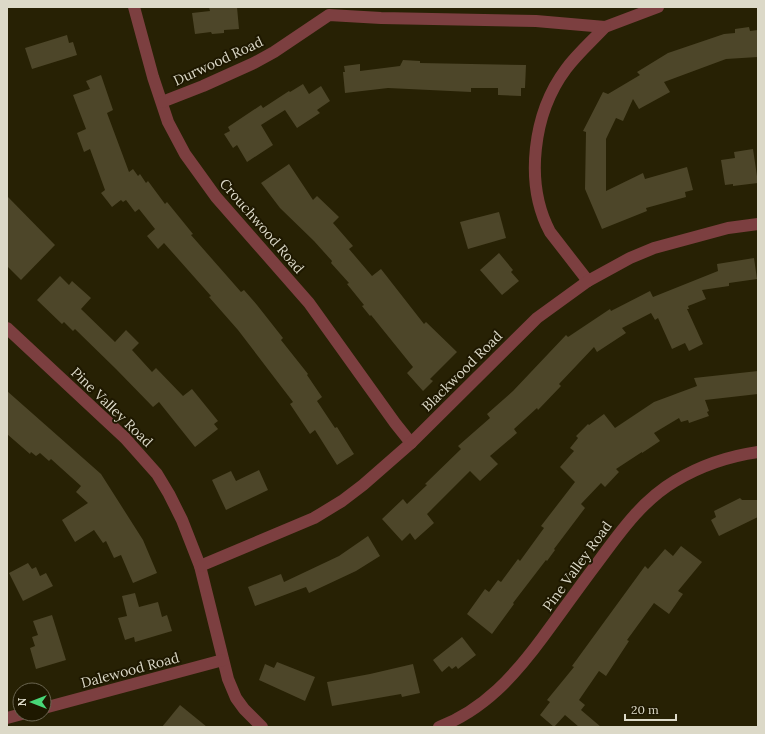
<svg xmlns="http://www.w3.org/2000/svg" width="765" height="734" font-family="Lora,serif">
	<rect width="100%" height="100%" fill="#272104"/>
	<g fill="#4d4629">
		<path d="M209 7H237L239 29 224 30V33L212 34 211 32 195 34 192 13 210 11Z"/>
		<path d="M749 27 750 31 758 30V57L726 59 664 82 670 92 639 109 633 99 623 121 616 118 606 139V191L643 173 645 179 687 167 693 190 685 192 686 197 646 208 647 211 602 229 585 189 586 132 583 131 603 92 608 94 640 75 637 72 668 53 724 34 735 33V29Z"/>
		<path d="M67 35 69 43 73 42 77 55 32 69 25 48Z"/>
		<path d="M403 60 420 61V63L526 65 525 88H521V96L498 95V88H471V92L388 88 345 93 343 72H345L344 66 360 64V71L400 66Z"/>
		<path d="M101 75 113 110 107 113 129 172 133 169 138 176 140 174 146 183 148 181 165 204 167 202 193 234 191 235 241 292 244 290 257 305 283 338 281 340 308 374 307 375 322 397 317 401 335 428 337 427 354 454 337 465 315 430 310 434 290 404 293 402 238 330 209 297 211 296 164 243 158 249 147 236 155 229 139 209 135 212 126 200 123 202 121 200 112 207 101 193 105 190 90 149 84 152 77 133 86 129 73 95 90 89 86 81Z"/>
		<path d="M303 84 309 94 321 86 330 101 317 110 320 113 297 128 285 110 261 125 273 145 247 162 237 145 233 148 224 134 230 131 228 127 261 105 263 108 289 91 290 92Z"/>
		<path d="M753 149 758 183 733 186V184L725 185 721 160 735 158 734 152Z"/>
		<path d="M289 164 313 200 317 196 339 217 333 223 353 246 349 249 372 276 381 269 424 324 426 322 457 352 430 379 433 381 423 391 407 373 413 367 371 315 370 316 362 306 364 305 347 284 349 283 331 263 332 261 314 241 280 208 261 183Z"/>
		<path d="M7 196 55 245 21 280 7 266Z"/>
		<path d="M499 212 506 238 468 249 460 222Z"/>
		<path d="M499 253 513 270 511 272 519 281 502 295 480 270Z"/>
		<path d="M754 258 757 279 729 283V286L702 290 706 299 688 306 689 309H687L703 344 689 351 685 343 672 349 658 318 655 320 651 313 622 328 626 333 597 352 594 347 559 384 561 386 538 410 537 408 514 429 517 433 490 456 498 464 480 481 470 471 427 514 434 523 415 540 410 533 402 541 382 519 403 499 407 504 427 485 425 484 461 449 458 446 490 418 487 414 513 391 566 335 568 337 610 309 611 311 650 291 653 297 718 271 717 264Z"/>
		<path d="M60 276 69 285 72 281 91 298 81 309 115 342 126 330 139 343 132 350 152 372 156 368 183 396 192 389 218 421 214 424 218 429 195 447 159 402 153 407 116 369 75 329 73 331 64 322 62 324 37 300Z"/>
		<path d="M758 371V394L705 400 709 411 707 412 709 416 689 423 688 420 681 422 679 418 654 433 660 441 642 453V452L616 469 619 472 605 487 601 483 581 504 585 508 554 549 555 550 547 561 546 560 513 603 514 604 492 634 467 614 485 589 489 592 498 580 501 582 518 559 520 561 544 528 541 526 575 482 560 467 574 451 570 448 578 438 576 436 588 424 589 425 604 414 615 428 654 402 697 386 694 378Z"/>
		<path d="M7 391 101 474 143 540 157 573 133 583 121 555 114 558 106 541 103 543 94 530 75 542 62 520 88 503 76 492 81 486 51 459 49 461 40 453 36 456 31 452 30 454 7 434Z"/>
		<path d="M259 470 268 490 226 510 212 480 231 471 236 481Z"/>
		<path d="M740 498 742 500H758V517L719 536 711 520 716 517 714 511Z"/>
		<path d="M368 536 380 556 356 571 309 593 306 587 255 606 248 587 281 574 284 582 339 556Z"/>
		<path d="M681 546 702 562 678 591 683 594 669 614 654 603 627 640 629 641 606 676 599 671 579 700 585 705 581 710 601 727H579L565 715 554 727 540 715 550 702 547 700 574 667 572 666 645 566 648 569 665 549 673 556Z"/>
		<path d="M28 563 32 569 36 567 40 576 46 573 53 586 23 601 9 573Z"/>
		<path d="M135 593 139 607 158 602 162 617 167 615 172 631 135 642 134 637 125 640 118 618 127 616 122 596Z"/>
		<path d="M52 615 66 660 36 669 30 648 35 646 32 637 38 635 33 621Z"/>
		<path d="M462 637 476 655 458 669 456 666 452 669 449 666 442 672 433 660Z"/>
		<path d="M277 662 315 677 305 701 259 680 265 664 274 668Z"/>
		<path d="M413 664 420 693 402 697 401 694 332 706 327 682 370 674Z"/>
		<path d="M180 705 207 727H162Z"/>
	</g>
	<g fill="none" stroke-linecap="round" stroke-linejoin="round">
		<g stroke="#7c3f40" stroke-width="12">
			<path d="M134 7 153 77 168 122 185 154 216 197 309 303 395 423 411 443"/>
			<path d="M162 102 203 86 254 63 274 52 329 15 381 18 536 21 605 27 658 7"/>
			<path d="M588 281 550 232C524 183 533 113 566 69 577 54 592 41 605 27"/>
			<path d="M7 328 125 438 157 474 169 494 182 520 200 566 228 679 236 698 244 709 262 727"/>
			<path d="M200 566 314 518 342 501 363 485 411 443 537 318 588 281 630 258 654 248 728 228 758 224"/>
			<path d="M44 708 223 660"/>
			<path d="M7 718 22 714"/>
			<path d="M439 727C484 710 515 675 543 637 560 614 577 590 595 566 618 535 641 501 675 481 700 466 730 456 758 452"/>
		</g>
	</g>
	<g text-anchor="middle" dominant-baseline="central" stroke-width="4" stroke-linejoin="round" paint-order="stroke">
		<g font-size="14" fill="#dcd9c8" stroke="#1e1800">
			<text transform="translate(218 61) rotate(-25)">Durwood Road</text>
			<text transform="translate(262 226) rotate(49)">Crouchwood Road</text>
			<text transform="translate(462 371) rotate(-45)">Blackwood Road</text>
			<text transform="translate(112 407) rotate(44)">Pine Valley Road</text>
			<text transform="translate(577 566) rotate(-54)">Pine Valley Road</text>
			<text transform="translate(130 670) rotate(-15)">Dalewood Road</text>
		</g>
	</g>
	<rect width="765" height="734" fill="none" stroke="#dcd9c8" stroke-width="16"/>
	<g transform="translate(32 702) rotate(270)"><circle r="19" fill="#1e1800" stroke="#6a6550"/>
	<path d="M0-3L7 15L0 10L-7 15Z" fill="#48d778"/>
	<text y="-6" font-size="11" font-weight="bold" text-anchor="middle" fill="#dcd9c8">N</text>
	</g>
	<path d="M625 714v6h51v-6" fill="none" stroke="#dcd9c8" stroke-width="2"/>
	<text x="631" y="714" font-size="12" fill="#dcd9c8" stroke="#1e1800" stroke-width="3" paint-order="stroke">20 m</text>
</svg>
